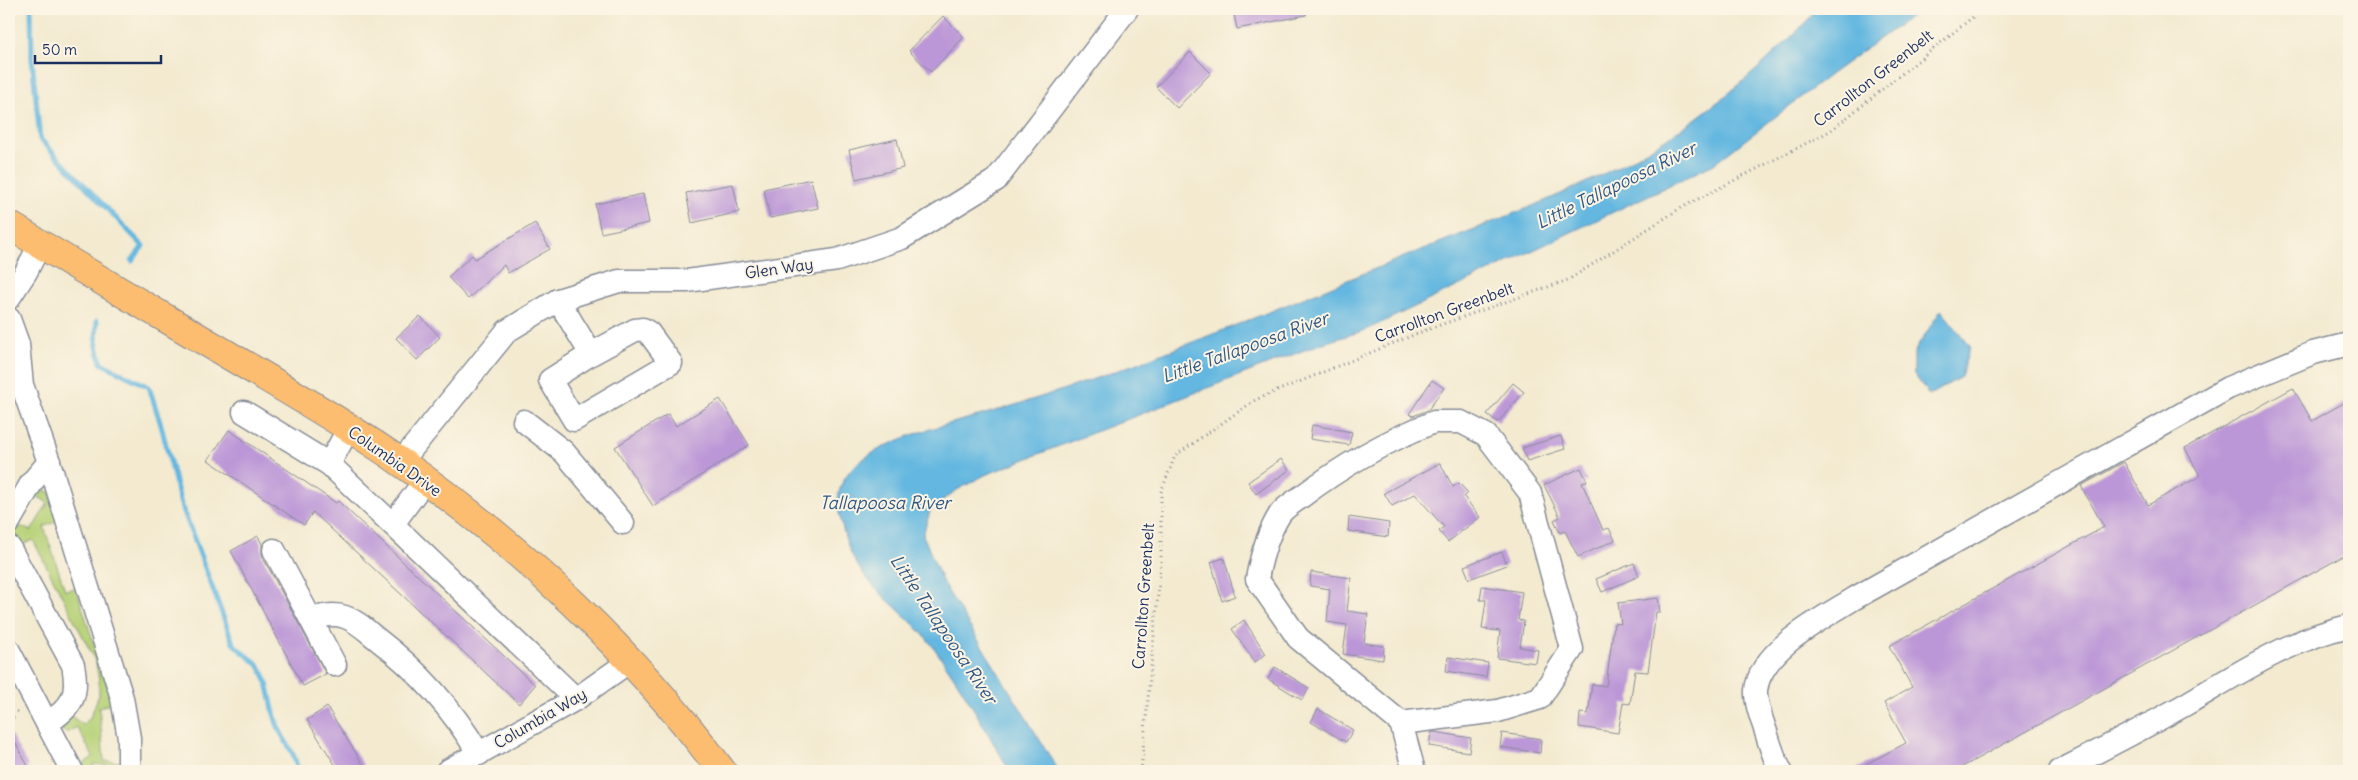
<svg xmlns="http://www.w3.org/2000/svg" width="2358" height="780" font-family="Delius,sans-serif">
	<rect width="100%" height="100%" fill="#fcf5e5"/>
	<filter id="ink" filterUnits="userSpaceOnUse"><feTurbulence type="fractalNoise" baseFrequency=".02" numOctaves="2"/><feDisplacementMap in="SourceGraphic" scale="10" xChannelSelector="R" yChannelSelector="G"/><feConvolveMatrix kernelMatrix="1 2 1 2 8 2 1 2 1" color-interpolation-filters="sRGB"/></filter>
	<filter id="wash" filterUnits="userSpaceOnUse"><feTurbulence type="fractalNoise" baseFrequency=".0096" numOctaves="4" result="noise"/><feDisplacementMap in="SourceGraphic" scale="20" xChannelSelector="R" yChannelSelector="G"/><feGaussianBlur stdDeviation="1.12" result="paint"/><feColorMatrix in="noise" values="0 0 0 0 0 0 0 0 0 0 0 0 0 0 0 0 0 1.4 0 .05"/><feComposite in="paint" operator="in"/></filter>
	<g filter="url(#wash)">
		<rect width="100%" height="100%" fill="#f3ead0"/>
		<path fill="#b6d177" stroke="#68806a" d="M43 489 50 493 57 521 44 527 65 590 76 588 113 703 99 707 104 761 119 762 120 771H113V766L94 764 92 771H83V764L93 757 77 727 66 733 61 729 71 716 83 725 90 718 99 695V680L96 662 33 540 20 546 14 536 15 529 20 526 31 531 48 503 37 496 39 490Z"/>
		<g fill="#64b7e0" stroke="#40739f">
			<path d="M1818 9H1921L1831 74 1714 164 1366 330 1320 344 985 475 957 490 931 508 923 535 943 583 1059 771H1010C985 730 963 687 934 648 902 604 856 588 843 529 841 520 837 510 838 501 839 474 860 459 882 448 912 432 946 425 978 416 1020 404 1061 391 1102 376 1202 340 1301 299 1399 259 1484 224 1573 195 1651 148 1714 110 1769 62 1818 9Z"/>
			<path d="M1941 310 1970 346 1961 377 1929 395 1914 374V352Z"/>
		</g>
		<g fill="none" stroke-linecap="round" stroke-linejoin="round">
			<g stroke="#64b7e0" stroke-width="5">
				<path d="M31 9 32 59 40 139 143 246 132 261"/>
				<path d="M97 321 96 342 101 363 149 387 161 425 180 501 233 643C240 652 255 660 259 666 272 686 270 709 279 729 286 744 297 755 297 771"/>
			</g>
		</g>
		<g id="blocks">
			<g fill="#bc97d7">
				<path d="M1233 9H1306V15L1237 29Z"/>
				<path d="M943 16 964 37 931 72 909 51Z"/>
				<path d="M1190 52 1211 73 1177 108 1156 87Z"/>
				<path d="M897 139 903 168 856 179 849 150Z"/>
				<path d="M811 179 818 208 770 218 764 189Z"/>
				<path d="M733 184 739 212 692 223 686 193Z"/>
				<path d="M643 194 649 223 601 233 595 204Z"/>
				<path d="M535 223 550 249 508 273 504 265 468 299 448 277 472 255 475 259Z"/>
				<path d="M420 316 440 337 417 360 396 338Z"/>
				<path d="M1432 380 1444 388 1428 410 1413 416 1409 414Z"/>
				<path d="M1513 383 1524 392 1498 422 1487 414Z"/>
				<path d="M2293 388 2312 421 2349 400V553L1955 771H1853L1906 743 1884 703 1912 687 1889 646 2104 527 2081 486 2124 462 2148 505 2200 476 2185 448Z"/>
				<path d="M720 399 749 445 653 506 615 447 668 414 676 426Z"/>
				<path d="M1312 425 1352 432 1349 445 1310 439Z"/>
				<path d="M229 430 336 503 338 501 535 685 519 704 313 512 304 525 208 460Z"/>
				<path d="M1561 436 1565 449 1527 461 1522 448Z"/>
				<path d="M1281 459 1289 470 1256 494 1248 482Z"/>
				<path d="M1440 463 1453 487 1459 483 1468 493 1464 497 1480 517 1448 542 1439 531 1444 527 1415 494 1392 506 1384 493Z"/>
				<path d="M1581 468 1587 481 1582 483 1603 530 1609 528 1615 540 1578 557 1565 531 1560 533 1554 520 1560 517 1544 485Z"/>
				<path d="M1349 517 1389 523 1388 537 1348 531Z"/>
				<path d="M258 536 262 544V556L326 674 303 686 231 551Z"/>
				<path d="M1502 552 1507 565 1469 579 1464 566Z"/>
				<path d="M1224 558 1235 596 1222 601 1211 562Z"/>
				<path d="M1634 563 1639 576 1602 592 1596 579Z"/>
				<path d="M1311 572 1351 578 1347 611 1368 614 1364 643 1384 646 1383 660 1343 654 1347 625 1327 622 1330 589 1310 586Z"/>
				<path d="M1482 586 1522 592 1518 620 1524 621 1520 647 1538 650 1536 663 1497 658 1500 631 1482 629 1486 600H1480Z"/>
				<path d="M1658 598 1660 612H1656L1648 672 1635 671 1630 704 1623 703 1618 733 1579 727 1580 713 1588 714 1592 684 1606 686 1614 623 1621 624 1618 603Z"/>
				<path d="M1244 620 1266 654 1255 662 1232 629Z"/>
				<path d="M1448 657 1488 663 1486 677 1446 671Z"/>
				<path d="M1275 667 1309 688 1302 700 1268 679Z"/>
				<path d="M327 707 367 771H339L307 720Z"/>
				<path d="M1318 709 1353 730 1346 742 1311 722Z"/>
				<path d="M9 731 28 766 26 767 29 771H9Z"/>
				<path d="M1434 732 1471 738 1469 752 1429 746 1431 733Z"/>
				<path d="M1502 733 1541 739 1540 753 1500 747Z"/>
			</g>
		</g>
	</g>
	<g filter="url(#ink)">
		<use href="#blocks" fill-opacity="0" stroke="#878c97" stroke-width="1"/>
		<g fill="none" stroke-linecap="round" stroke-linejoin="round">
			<defs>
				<g id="minor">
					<path d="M9 298 26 272 40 244"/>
					<path d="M558 300 591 354 550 380 574 420 671 363 649 333 643 329 635 330 591 354"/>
					<path d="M9 319 18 344 22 385 49 462 122 698 129 738V771"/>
					<path d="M244 412 329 464 576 699"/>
					<path d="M524 421 564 452 623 523"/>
					<path d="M1434 422H1461L1486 435 1530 493 1572 649 1540 698 1498 711 1401 723 1298 638 1257 579C1261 557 1268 533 1280 514 1284 508 1294 502 1301 497 1342 466 1386 441 1434 422Z"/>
					<path d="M401 462 507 331 558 300 619 281H687L837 260 902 238 996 180 1127 9"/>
					<path d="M329 464 349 428"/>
					<path d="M9 522 32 482 49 462"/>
					<path d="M393 524 425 480"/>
					<path d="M9 547 73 665C79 695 73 707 47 723"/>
					<path d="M274 550 335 665"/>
					<path d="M311 619C322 616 333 613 345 617 357 621 367 631 377 639 419 671 452 708 479 754"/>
					<path d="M9 651 72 771"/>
					<path d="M1401 723 1414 771"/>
					<path d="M447 771 576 699 630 661"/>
					<path d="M1781 771C1774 759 1770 745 1766 732 1762 720 1755 702 1756 690 1761 649 1823 618 1855 598L2228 388 2313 353 2349 344"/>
					<path d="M2060 771C2103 749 2146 727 2188 703 2239 673 2291 639 2349 626"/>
				</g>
				<path id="major" d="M9 225C89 274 171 321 252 369 302 399 354 429 402 463 522 547 635 654 722 771"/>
			</defs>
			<use href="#minor" stroke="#878c97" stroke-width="25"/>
			<use href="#major" stroke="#878c97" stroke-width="30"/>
			<g stroke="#878c97" stroke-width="3" stroke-dasharray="1 4" stroke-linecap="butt">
				<path d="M12 714 20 710"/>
				<path d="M9 720 14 717"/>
				<path d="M41 771H42"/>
				<path d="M1141 771 1161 563V492L1175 456 1255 400 1426 330 1568 280 1679 209 1830 131 1983 9"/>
			</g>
			<use href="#minor" stroke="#fff" stroke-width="22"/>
			<use href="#major" stroke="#fcbd6f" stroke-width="28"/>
		</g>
	</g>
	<g text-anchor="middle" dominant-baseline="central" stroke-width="4" stroke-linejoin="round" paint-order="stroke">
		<g font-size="16" fill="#1b2f5e" stroke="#fcf5e5">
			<text transform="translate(1873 78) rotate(-38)">Carrollton Greenbelt</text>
			<text transform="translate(779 268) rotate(-8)">Glen Way</text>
			<text transform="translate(1444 312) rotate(-20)">Carrollton Greenbelt</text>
			<text transform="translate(395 461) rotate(35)">Columbia Drive</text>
			<text transform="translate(1143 596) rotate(-86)">Carrollton Greenbelt</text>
			<text transform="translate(540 718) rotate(-30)">Columbia Way</text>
		</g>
		<g font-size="18" font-style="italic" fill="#315885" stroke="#fcf5e5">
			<text transform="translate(1616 185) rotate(-26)">Little Tallapoosa River</text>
			<text transform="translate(1245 347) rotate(-20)">Little Tallapoosa River</text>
			<text x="885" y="502">Tallapoosa River</text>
			<text transform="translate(944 629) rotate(56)">Little Tallapoosa River</text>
		</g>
	</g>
	<rect width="2358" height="780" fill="none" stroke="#fcf5e5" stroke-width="30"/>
	<path d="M35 55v8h126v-8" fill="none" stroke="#1b2f5e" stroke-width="2.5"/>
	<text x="42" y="55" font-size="15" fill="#1b2f5e" stroke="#fcf5e5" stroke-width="4" paint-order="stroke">50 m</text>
</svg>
